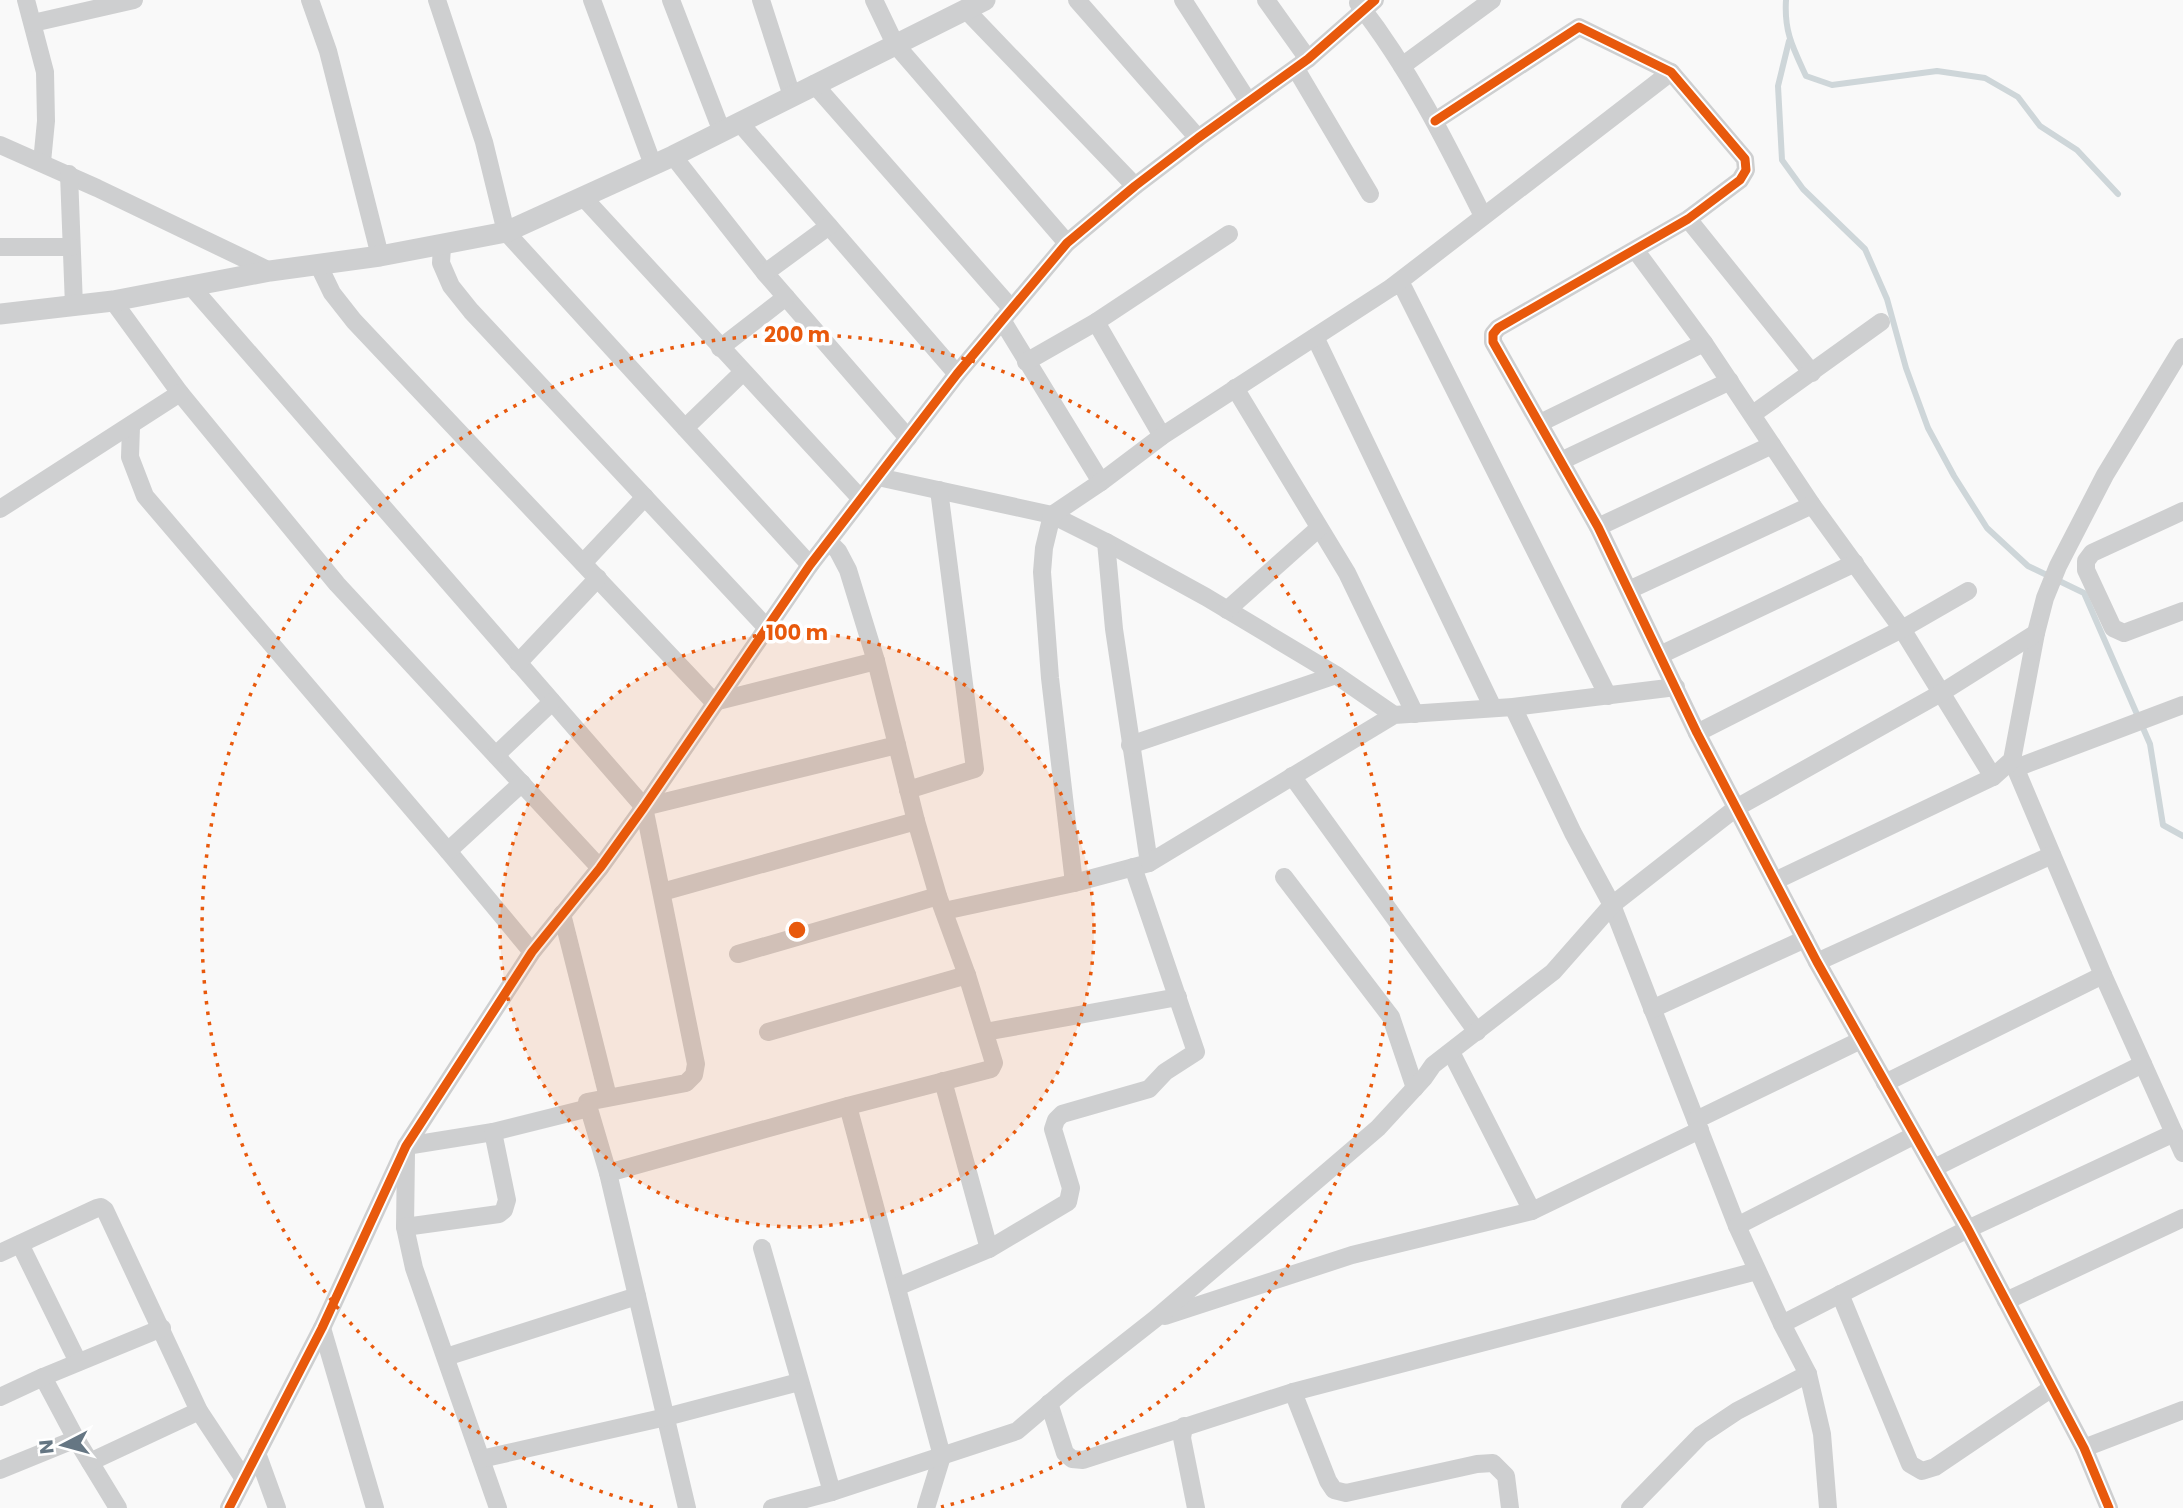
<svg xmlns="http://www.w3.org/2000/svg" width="2183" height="1508" font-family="Poppins,sans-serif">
	<rect width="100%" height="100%" fill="#f9f9f9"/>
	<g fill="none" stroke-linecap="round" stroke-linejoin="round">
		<g stroke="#ced6d9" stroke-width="6">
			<path d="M1786 0C1784 32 1793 48 1806 76L1832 85 1937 71 1985 78 2018 97 2040 126 2077 150 2118 194"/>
			<path d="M1789 41 1778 86 1782 160 1803 189 1865 249 1887 299 1906 368 1928 428 1954 476 1987 528 2028 566 2084 593 2150 744 2163 825 2183 836"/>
		</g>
		<g stroke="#cecfd0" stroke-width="18">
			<path d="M26 0 45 72 46 121 42 162"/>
			<path d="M310 0 328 51 380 256"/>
			<path d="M437 0 484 142 506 232 810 565"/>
			<path d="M592 0 653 165"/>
			<path d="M671 0 722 132"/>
			<path d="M761 0 792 96"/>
			<path d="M874 0 895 44 1067 243"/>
			<path d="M1077 0 1198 138"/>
			<path d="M1183 0 1248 101"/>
			<path d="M1266 0 1308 59"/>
			<path d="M1358 3C1409 68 1446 142 1483 216"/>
			<path d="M967 11 1135 186"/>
			<path d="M33 23 134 0"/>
			<path d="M1402 66 1492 0"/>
			<path d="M1296 69 1370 194"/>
			<path d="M814 84 1011 308"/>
			<path d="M1435 121 1579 27 1671 72 1745 159 1746 170 1740 180 1688 219 1498 328 1493 334V342L1598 527 1697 733 1817 962 1968 1229 2084 1448 2109 1508"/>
			<path d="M739 122 957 374"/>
			<path d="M0 145 97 188 270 271"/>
			<path d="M673 156 765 273 908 438"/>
			<path d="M69 174 74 306"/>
			<path d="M583 197 861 499"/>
			<path d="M1688 219 1812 373"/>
			<path d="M442 246 441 263 451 286 471 311 767 628"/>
			<path d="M0 247H71"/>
			<path d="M1636 251 1704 343 1812 505 1902 629 1993 777"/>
			<path d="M318 264 332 293 354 321 714 702 876 661"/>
			<path d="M765 273 829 226"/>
			<path d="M190 285 644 807 696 1064 694 1075 686 1083 587 1102 608 1173 687 1508"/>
			<path d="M1392 287 1398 285 1404 289 1608 696"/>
			<path d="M113 301 180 393 337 584 600 868"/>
			<path d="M1002 320 1101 482"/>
			<path d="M1096 322 1162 436"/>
			<path d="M1315 337 1493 708"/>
			<path d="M720 348 786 297"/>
			<path d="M1026 362 1096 322 1229 234"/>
			<path d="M1235 388 1347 573 1415 714"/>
			<path d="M1753 414 1881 322"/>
			<path d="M1540 423 1704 343"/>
			<path d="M131 427 130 457 145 496 448 851 532 952"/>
			<path d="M685 428 743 372"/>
			<path d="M1561 461 1730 381"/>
			<path d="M878 477 1052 515 1106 542 1206 597 1336 675 1394 715"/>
			<path d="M0 509 180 393"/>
			<path d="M2183 511 2092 553 2086 561V570L2113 628 2124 633 2183 611"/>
			<path d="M1598 527 1772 445"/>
			<path d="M1106 542 1114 629 1149 863"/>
			<path d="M583 563 645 497"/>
			<path d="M1629 590 1812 505"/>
			<path d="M1227 610 1319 528"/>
			<path d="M1660 655 1855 563"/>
			<path d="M518 663 598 578"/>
			<path d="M1513 707 1573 833 1612 905 1737 1226 1782 1324 1808 1374 1822 1434 1828 1508"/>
			<path d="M1697 733 1902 629 1968 591"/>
			<path d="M1130 745 1336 675"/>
			<path d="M496 755 552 702"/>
			<path d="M2012 760 2103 975 2183 1153"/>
			<path d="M2016 768 2183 705"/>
			<path d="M1292 776 1477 1032"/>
			<path d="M908 790 975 769 939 490"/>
			<path d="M644 807 897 745"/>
			<path d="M448 851 522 783"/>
			<path d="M1284 877 1391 1017 1415 1088"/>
			<path d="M1775 881 1993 777 2012 760 2036 633 2045 598 2058 566 2105 475 2183 347"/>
			<path d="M1074 883 1050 678 1042 572 1044 548 1052 515 1101 482 1162 436 1392 287 1671 72"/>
			<path d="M662 892 916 821"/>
			<path d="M944 911 1074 883 1149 863 1394 715 1513 707 1676 687"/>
			<path d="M562 914 608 1097"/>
			<path d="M738 954 938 896"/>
			<path d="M1817 962 2052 855"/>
			<path d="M1652 1009 1805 939"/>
			<path d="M768 1032 967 975"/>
			<path d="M985 1032 1178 997"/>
			<path d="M1451 1052 1532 1211"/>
			<path d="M943 1081 989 1249"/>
			<path d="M1885 1083 2103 975"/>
			<path d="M848 1106 942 1456 926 1508"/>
			<path d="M1696 1120 1861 1040"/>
			<path d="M406 1146 493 1132 589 1108"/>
			<path d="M406 1153 405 1227 414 1268 498 1508"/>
			<path d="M1934 1168 2143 1064"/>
			<path d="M608 1173 848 1106 991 1069 994 1063 967 975 938 896 916 821 876 661 848 570 838 551 828 541"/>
			<path d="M1737 1226 1915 1135"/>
			<path d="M405 1227 499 1214 504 1210 507 1200 493 1132"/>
			<path d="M20 1244 78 1362"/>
			<path d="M762 1248 832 1492"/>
			<path d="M0 1253 97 1208 101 1207 105 1210 199 1411 244 1479"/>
			<path d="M897 1287 989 1249 1068 1202 1071 1188 1053 1129 1056 1120 1062 1114 1149 1089 1165 1072 1196 1052 1133 867"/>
			<path d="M1840 1294 1910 1464 1922 1471 1935 1467 2052 1388"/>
			<path d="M2006 1301 2183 1218"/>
			<path d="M1165 1316 1352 1255 1532 1211 1700 1130"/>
			<path d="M1782 1324 1968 1229 2174 1133"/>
			<path d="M322 1328 375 1508"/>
			<path d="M446 1357 637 1296"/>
			<path d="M43 1377 76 1439 118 1508"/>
			<path d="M1293 1392 1328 1481 1334 1490 1346 1493 1477 1464 1493 1463 1506 1476 1510 1508"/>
			<path d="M0 1397 43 1377 162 1328"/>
			<path d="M1049 1403 1065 1453 1072 1459 1083 1460 1293 1392 1757 1271"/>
			<path d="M1184 1426 1182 1438 1196 1508"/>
			<path d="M2084 1448 2183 1410"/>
			<path d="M257 1453 277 1508"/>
			<path d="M481 1459 666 1417 799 1382"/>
			<path d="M90 1462 199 1411"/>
			<path d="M0 1470 76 1439"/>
			<path d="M229 1508 322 1328 406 1146 532 952 600 868 644 807 810 565 957 374 1067 243 1135 186 1198 138 1308 59 1375 0"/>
			<path d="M772 1508 832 1492 1017 1431 1071 1385 1155 1319 1378 1128 1424 1078 1433 1065 1553 972 1612 905 1736 808 1941 693 2036 633"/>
			<path d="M1630 1508 1701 1435 1737 1411 1808 1374"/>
		</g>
		<path stroke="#cecfd0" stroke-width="21" d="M0 314 113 301 270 271 380 256 506 232 673 156 985 0"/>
		<defs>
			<g id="cycleway">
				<path d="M1435 121 1579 27 1671 72 1745 159 1746 170 1740 180 1688 219 1498 328 1493 334V342L1598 527 1697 733 1817 962 1968 1229 2084 1448 2109 1508"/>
				<path d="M229 1508 322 1328 406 1146 532 952 600 868 644 807 810 565 957 374 1067 243 1135 186 1198 138 1308 59 1375 0"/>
			</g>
		</defs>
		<use href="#cycleway" stroke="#fff" stroke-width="13"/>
		<use href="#cycleway" stroke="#e8590c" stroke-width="9"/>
	</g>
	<circle cx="797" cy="930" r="297" fill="#e8590c" fill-opacity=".12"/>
	<g fill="none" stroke="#e8590c" stroke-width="3.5" stroke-dasharray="3.5 7">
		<circle cx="797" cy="930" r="297"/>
		<path d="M653 1507A595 595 0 1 1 941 1507"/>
	</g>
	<circle cx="797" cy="930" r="10" fill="#e8590c" stroke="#fff" stroke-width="3.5"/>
	<g font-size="21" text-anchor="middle" font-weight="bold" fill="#e8590c" stroke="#fff" stroke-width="7" stroke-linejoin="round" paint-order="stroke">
		<text x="797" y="342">200 m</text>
		<text x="797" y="640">100 m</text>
	</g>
	<g transform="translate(63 1445) rotate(264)" stroke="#ffffff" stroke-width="5" paint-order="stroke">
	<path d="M0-5L12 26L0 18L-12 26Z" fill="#657683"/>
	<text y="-10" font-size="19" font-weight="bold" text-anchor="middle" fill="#657683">N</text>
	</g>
</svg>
